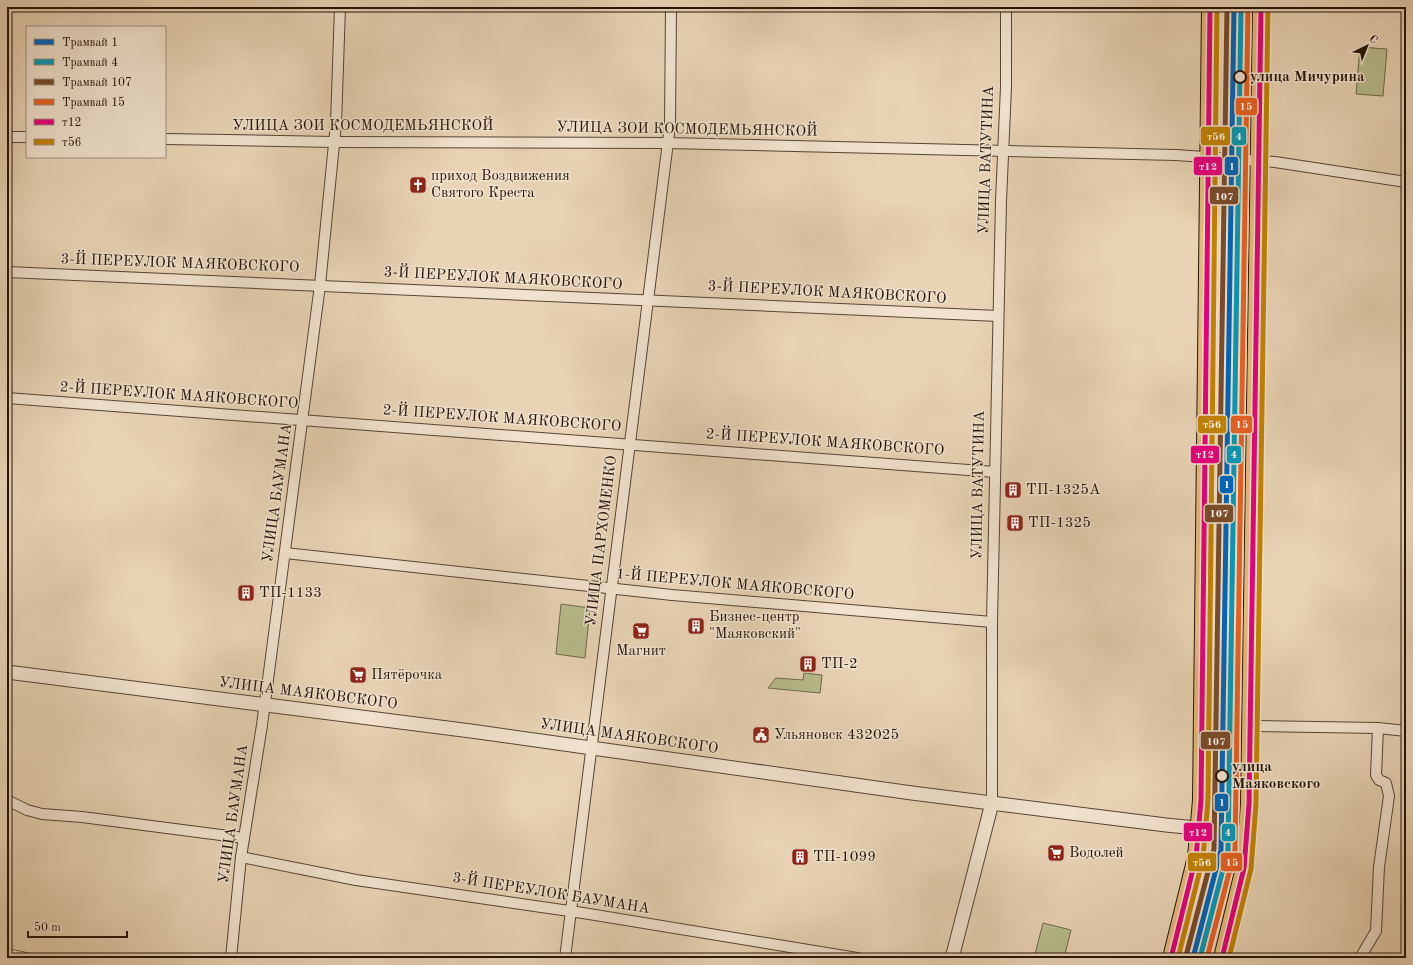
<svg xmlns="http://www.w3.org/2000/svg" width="1413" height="965" font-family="'Old Standard TT',serif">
	<rect width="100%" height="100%" fill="#e8d3b4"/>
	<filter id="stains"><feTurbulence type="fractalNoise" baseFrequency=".005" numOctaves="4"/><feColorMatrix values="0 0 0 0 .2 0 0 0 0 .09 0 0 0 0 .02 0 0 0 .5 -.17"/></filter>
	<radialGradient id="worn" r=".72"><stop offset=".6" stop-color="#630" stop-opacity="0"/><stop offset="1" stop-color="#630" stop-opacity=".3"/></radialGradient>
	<g fill="#b7bc8c" stroke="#6e684b">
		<path d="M1360 47 1387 49 1383 96 1356 94Z"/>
		<path d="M561 604 590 608 585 658 556 654Z"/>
		<path d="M804 673 822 675 820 693 768 688 776 678 803 680Z"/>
		<path d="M1043 923 1071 930 1064 958H1034Z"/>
	</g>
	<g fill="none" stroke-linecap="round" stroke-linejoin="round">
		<defs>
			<g id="minor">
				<path d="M7 137H27"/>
				<path d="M165 139 334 142 667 143 1176 155 1275 162 1406 182"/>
				<path d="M7 272 998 316"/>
				<path d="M7 398 995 472"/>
				<path d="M285 553 672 595 992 622"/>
				<path d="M1250 726 1378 728"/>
				<path d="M7 800 27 810 42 814 82 817 244 838"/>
				<path d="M992 803V622L1001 201 1006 87V7"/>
				<path d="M241 857 356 880 583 913 857 958"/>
				<path d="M7 954 26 958"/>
				<path d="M231 958 241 857 262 725 320 285 336 124 340 7"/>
				<path d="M565 958 670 126 671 7"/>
				<path d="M1360 958 1376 931 1379 867 1389 796 1386 783 1379 780 1376 775 1378 728 1406 731"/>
			</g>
			<g id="tertiary">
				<path d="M7 672 471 731 912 793 1166 825 1247 833"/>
				<path d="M952 958 992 803"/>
			</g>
			<g id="primary">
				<path d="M1171 958 1196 857 1201 800 1210 7"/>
				<path d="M1222 958 1244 868 1249 804 1261 7"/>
			</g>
		</defs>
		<use href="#minor" stroke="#564434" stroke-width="12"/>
		<use href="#tertiary" stroke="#564434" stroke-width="15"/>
		<use href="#primary" stroke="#25140a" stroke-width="18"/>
		<use href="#minor" stroke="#f0e2ce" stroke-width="10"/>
		<use href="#tertiary" stroke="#f0e2ce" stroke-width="13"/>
		<use href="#primary" stroke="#e4ba7a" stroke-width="16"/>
		<defs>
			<g id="bus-1">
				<path d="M1171 958 1196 857 1201 800 1210 7"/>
				<path d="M1222 958 1244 868 1249 804 1261 7"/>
			</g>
			<g id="bus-2">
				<path d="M1178 958 1203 858 1208 800 1217 7"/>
				<path d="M1229 958 1251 869 1256 804 1268 7"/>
			</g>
		</defs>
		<use href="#bus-1" stroke="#f0e2ce" stroke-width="8"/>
		<use href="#bus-2" stroke="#f0e2ce" stroke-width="8"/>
		<use href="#bus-1" stroke="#e5007d" stroke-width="5"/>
		<use href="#bus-2" stroke="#c28202" stroke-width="5"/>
		<defs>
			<path id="tram-1" d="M1193 958 1221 850 1234 7"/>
			<path id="tram-2" d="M1200 958 1228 850 1241 7"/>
			<path id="tram-3" d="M1186 956 1214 849 1227 7"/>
			<path id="tram-4" d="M1207 958 1235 850 1248 7"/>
		</defs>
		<use href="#tram-1" stroke="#f0e2ce" stroke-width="8"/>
		<use href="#tram-2" stroke="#f0e2ce" stroke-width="8"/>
		<use href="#tram-3" stroke="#f0e2ce" stroke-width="8"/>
		<use href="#tram-4" stroke="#f0e2ce" stroke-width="8"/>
		<use href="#tram-1" stroke="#0065bd" stroke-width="5"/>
		<use href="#tram-2" stroke="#049aba" stroke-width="5"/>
		<use href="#tram-3" stroke="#7a4b2a" stroke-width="5"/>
		<use href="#tram-4" stroke="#e86121" stroke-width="5"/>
	</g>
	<defs>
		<symbol id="church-square" viewBox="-11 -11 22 22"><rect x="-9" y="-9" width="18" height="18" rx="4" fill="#8f2418" stroke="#f0e2ce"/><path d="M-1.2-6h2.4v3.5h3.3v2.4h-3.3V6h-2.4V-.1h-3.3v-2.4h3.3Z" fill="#fff"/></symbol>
		<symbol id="building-square" viewBox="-11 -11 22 22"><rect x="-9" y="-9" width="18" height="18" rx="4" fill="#8f2418" stroke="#f0e2ce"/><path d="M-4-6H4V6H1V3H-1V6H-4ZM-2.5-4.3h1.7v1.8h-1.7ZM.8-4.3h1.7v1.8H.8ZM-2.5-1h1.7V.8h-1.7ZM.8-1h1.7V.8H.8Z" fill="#fff"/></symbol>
		<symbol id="supermarket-square" viewBox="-11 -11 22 22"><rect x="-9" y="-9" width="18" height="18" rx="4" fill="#8f2418" stroke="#f0e2ce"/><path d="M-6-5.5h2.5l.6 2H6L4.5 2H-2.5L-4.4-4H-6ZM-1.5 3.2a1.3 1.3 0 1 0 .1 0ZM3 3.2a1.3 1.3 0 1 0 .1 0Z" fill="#fff"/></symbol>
		<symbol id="civic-square" viewBox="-11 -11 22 22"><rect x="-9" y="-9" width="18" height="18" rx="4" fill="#8f2418" stroke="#f0e2ce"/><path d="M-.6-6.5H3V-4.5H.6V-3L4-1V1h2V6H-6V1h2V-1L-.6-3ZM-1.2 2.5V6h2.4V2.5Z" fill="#fff"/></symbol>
	</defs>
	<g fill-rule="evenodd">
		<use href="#church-square" x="408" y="175" width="20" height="20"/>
		<use href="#building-square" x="1003" y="480" width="20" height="20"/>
		<use href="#building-square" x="1005" y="513" width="20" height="20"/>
		<use href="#building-square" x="236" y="583" width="20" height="20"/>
		<use href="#building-square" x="686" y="616" width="20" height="20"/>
		<use href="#supermarket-square" x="631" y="621" width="20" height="20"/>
		<use href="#building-square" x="798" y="654" width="20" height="20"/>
		<use href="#supermarket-square" x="348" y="665" width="20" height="20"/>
		<use href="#civic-square" x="751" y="725" width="20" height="20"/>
		<use href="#supermarket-square" x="1046" y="843" width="20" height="20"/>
		<use href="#building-square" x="790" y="847" width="20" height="20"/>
	</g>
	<g fill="#f0e2ce" stroke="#25140a" stroke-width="2">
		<circle cx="1240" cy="77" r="6"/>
		<circle cx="1222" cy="776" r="6"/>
	</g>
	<g text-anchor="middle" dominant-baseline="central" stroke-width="3" stroke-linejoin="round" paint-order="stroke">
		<g font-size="15" font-weight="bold" fill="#25140a" stroke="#f0e2ce" text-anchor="start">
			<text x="1250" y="77">улица Мичурина</text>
			<text x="1232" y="767">улица<tspan x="1232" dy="17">Маяковского</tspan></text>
		</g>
		<g font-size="15" fill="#25140a" stroke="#f0e2ce">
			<text x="363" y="126">УЛИЦА ЗОИ КОСМОДЕМЬЯНСКОЙ</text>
			<text transform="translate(687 130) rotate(1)">УЛИЦА ЗОИ КОСМОДЕМЬЯНСКОЙ</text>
			<text transform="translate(987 160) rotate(-88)">УЛИЦА ВАТУТИНА</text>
			<text transform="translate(180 264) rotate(2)">3-Й ПЕРЕУЛОК МАЯКОВСКОГО</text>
			<text transform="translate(503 279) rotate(3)">3-Й ПЕРЕУЛОК МАЯКОВСКОГО</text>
			<text transform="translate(827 293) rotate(3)">3-Й ПЕРЕУЛОК МАЯКОВСКОГО</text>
			<text transform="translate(179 396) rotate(4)">2-Й ПЕРЕУЛОК МАЯКОВСКОГО</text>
			<text transform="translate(502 419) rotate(4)">2-Й ПЕРЕУЛОК МАЯКОВСКОГО</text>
			<text transform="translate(825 443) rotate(4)">2-Й ПЕРЕУЛОК МАЯКОВСКОГО</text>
			<text transform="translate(979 485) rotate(-89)">УЛИЦА ВАТУТИНА</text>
			<text transform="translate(278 493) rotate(-82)">УЛИЦА БАУМАНА</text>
			<text transform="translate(602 541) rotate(-83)">УЛИЦА ПАРХОМЕНКО</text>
			<text transform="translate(735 585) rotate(5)">1-Й ПЕРЕУЛОК МАЯКОВСКОГО</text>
			<text transform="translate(308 694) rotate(7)">УЛИЦА МАЯКОВСКОГО</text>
			<text transform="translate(629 737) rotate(8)">УЛИЦА МАЯКОВСКОГО</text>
			<text transform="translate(234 814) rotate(-82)">УЛИЦА БАУМАНА</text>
			<text transform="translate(551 894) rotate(9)">3-Й ПЕРЕУЛОК БАУМАНА</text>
		</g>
		<g font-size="15" fill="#25140a" stroke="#f0e2ce" text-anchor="start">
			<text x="431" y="176">приход Воздвижения<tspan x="431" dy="17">Святого Креста</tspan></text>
			<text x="1026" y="490">ТП-1325А</text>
			<text x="1028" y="523">ТП-1325</text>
			<text x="259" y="593">ТП-1133</text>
			<text x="709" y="617">Бизнес-центр<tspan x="709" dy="17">"Маяковский"</tspan></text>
			<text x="641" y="651" text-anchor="middle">Магнит</text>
			<text x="821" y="664">ТП-2</text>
			<text x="371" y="675">Пятёрочка</text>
			<text x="774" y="735">Ульяновск 432025</text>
			<text x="1069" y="853">Водолей</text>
			<text x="813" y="857">ТП-1099</text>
		</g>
	</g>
	<g stroke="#f0e2ce" stroke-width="1.5">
		<rect x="1235" y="97" width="23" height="19" rx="4" fill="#e86121"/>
		<rect x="1200" y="126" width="31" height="20" rx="4" fill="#c28202"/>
		<rect x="1231" y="126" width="16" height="20" rx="4" fill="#049aba"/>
		<rect x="1193" y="156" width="30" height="20" rx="4" fill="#e5007d"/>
		<rect x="1224" y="156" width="15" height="20" rx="4" fill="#0065bd"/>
		<rect x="1209" y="186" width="30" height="19" rx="4" fill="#7a4b2a"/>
		<rect x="1197" y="415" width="30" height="19" rx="4" fill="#c28202"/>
		<rect x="1230" y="415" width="23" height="19" rx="4" fill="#e86121"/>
		<rect x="1190" y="445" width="30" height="19" rx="4" fill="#e5007d"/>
		<rect x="1226" y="445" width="16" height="19" rx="4" fill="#049aba"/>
		<rect x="1219" y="475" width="15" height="19" rx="4" fill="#0065bd"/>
		<rect x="1204" y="504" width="30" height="19" rx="4" fill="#7a4b2a"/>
		<rect x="1200" y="731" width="31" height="19" rx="4" fill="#7a4b2a"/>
		<rect x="1214" y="793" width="15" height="19" rx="4" fill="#0065bd"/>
		<rect x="1183" y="822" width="30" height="20" rx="4" fill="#e5007d"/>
		<rect x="1221" y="823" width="15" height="19" rx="4" fill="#049aba"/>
		<rect x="1187" y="852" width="30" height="20" rx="4" fill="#c28202"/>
		<rect x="1220" y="852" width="23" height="20" rx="4" fill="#e86121"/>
	</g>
	<g font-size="11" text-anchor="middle" font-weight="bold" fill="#fff">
		<text x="1246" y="110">15</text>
		<text x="1216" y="140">т56</text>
		<text x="1239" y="140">4</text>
		<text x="1208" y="170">т12</text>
		<text x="1232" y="170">1</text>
		<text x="1224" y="200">107</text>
		<text x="1212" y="428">т56</text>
		<text x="1242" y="428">15</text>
		<text x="1205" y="458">т12</text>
		<text x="1234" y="458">4</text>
		<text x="1227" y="488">1</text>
		<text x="1219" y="517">107</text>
		<text x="1216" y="745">107</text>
		<text x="1222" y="806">1</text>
		<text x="1198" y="836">т12</text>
		<text x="1228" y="836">4</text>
		<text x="1202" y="866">т56</text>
		<text x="1232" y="866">15</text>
	</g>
	<rect width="1413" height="965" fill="none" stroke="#e8d3b4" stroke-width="24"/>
	<rect x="8" y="8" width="1397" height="949" fill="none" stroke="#25140a" stroke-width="2"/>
	<rect x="12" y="12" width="1389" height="941" fill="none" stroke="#25140a"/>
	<rect x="26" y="26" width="140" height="132" fill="#f0e2ce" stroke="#9f9080"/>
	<rect x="34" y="39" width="20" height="6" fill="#0065bd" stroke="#9f9080"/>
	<text x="62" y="46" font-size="12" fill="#25140a">Трамвай 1</text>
	<rect x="34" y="59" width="20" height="6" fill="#049aba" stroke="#9f9080"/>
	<text x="62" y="66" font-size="12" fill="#25140a">Трамвай 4</text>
	<rect x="34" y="79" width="20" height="6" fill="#7a4b2a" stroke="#9f9080"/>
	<text x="62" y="86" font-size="12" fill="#25140a">Трамвай 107</text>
	<rect x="34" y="99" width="20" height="6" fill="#e86121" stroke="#9f9080"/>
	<text x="62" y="106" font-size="12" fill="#25140a">Трамвай 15</text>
	<rect x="34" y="119" width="20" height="6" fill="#e5007d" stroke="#9f9080"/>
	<text x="62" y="126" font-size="12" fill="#25140a">т12</text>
	<rect x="34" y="139" width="20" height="6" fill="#c28202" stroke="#9f9080"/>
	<text x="62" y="146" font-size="12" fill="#25140a">т56</text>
	<g transform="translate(1367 46) rotate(43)" stroke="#f0e2ce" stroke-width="3" paint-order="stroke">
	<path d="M0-3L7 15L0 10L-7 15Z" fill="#25140a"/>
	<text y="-6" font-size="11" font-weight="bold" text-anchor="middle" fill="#25140a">С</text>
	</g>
	<path d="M28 931v6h99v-6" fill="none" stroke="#25140a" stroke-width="2"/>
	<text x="34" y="931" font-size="12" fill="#25140a" stroke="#f0e2ce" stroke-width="3" paint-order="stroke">50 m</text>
	<rect width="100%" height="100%" filter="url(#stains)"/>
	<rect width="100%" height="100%" fill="url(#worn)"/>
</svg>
